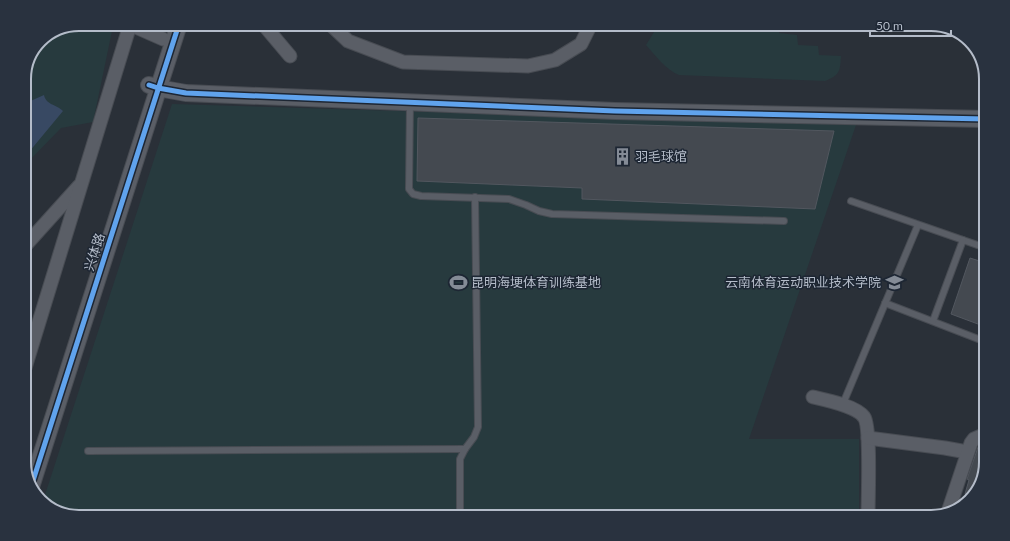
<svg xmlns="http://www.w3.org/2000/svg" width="1010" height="541" font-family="Lato,'Noto Sans SC',sans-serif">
	<rect width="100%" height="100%" fill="#2a3038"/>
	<g fill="#273a3e">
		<path d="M79 24H112L113 26 93 122 61 128 24 166V76L40 40Z"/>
		<path d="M659 24H779V33L797 35 798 45 818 46 819 55 841 56C840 71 840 75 825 81L679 75C666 70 655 55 646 45Z"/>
		<path d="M172 104 856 125 749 439H859V517H79L54 511 43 501Z"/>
	</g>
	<path fill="#384963" d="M44 95C46 105 56 104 63 111L24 158V105L26 103Z"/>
	<g fill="#444950" stroke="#52575f">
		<path d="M418 118 834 131 815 209 582 199V188L417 181Z"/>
		<path d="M970 258 986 263V327L951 314Z"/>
		<path d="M983 444 986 445V462L980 487 971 496 965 494 969 480 967 479 978 447Z"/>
	</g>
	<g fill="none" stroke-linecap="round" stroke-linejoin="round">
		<defs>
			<g id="service">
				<path d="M410 103 409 189 413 194 421 196 509 199 526 205 539 211 552 214 784 221"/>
				<path d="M851 201 986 248"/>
				<path d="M885 303 986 342"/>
				<path d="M933 321 963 240"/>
				<path d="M842 406 918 225"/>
				<path d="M88 451 465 449"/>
				<path d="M460 517V459L465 449 474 437 478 427 475 197"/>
			</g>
			<g id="minor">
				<path d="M129 24 163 39"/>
				<path d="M263 24 290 56"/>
				<path d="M330 24 348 41 403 62 528 66 555 60 581 44 591 24"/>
				<path d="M24 247 79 186"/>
				<path d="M24 371 130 25"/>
				<path d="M813 397C826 400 856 406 864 417 871 426 868 501 868 517"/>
				<path d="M868 438 945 448 967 452"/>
				<path d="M948 512 971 443 974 439 986 434"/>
			</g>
			<g id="tertiary">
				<path d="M149 85 158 88 186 93 615 111 986 119"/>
				<path d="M31 487 179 24"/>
			</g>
		</defs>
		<use href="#service" stroke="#484c53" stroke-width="8"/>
		<use href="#minor" stroke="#484c53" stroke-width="15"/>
		<use href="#tertiary" stroke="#484c53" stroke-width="18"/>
		<use href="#service" stroke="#5a5e66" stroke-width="6"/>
		<use href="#minor" stroke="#5a5e66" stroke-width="13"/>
		<use href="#tertiary" stroke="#5a5e66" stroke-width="16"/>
		<defs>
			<g id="cycleway">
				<path d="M149 85 158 88 186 93 615 111 986 119"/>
				<path d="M31 487 179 24"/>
			</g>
		</defs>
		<use href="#cycleway" stroke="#1d2633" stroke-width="8"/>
		<use href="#cycleway" stroke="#60a3ed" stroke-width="5"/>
	</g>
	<defs>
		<symbol id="building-bare" viewBox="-9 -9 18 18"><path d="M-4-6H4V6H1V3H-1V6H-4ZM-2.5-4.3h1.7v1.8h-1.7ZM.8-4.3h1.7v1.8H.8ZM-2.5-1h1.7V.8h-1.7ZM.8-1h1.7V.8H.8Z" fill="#848b96" stroke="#1d2633" stroke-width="2.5" paint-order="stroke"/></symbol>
		<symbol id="stadium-bare" viewBox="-9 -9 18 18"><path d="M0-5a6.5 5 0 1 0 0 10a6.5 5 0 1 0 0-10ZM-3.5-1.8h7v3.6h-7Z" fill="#848b96" stroke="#1d2633" stroke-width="2.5" paint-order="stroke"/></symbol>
		<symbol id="university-bare" viewBox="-9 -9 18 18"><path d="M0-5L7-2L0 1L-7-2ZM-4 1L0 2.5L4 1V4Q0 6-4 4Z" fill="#848b96" stroke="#1d2633" stroke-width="2.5" paint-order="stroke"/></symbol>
	</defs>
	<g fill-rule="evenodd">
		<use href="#building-bare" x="610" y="144" width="25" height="25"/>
		<use href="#stadium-bare" x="446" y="270" width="25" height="25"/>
		<use href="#university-bare" x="882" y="270" width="25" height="25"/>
	</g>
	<g text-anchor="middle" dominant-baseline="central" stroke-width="3" stroke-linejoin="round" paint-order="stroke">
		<g font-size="13" fill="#b4bcc9" stroke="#1d2633" text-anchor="start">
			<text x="635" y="156">羽毛球馆</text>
			<text x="471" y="282">昆明海埂体育训练基地</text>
			<text x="881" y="282" text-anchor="end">云南体育运动职业技术学院</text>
		</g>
		<g font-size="13" fill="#b4bcc9" stroke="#1d2633">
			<text transform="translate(94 252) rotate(-72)">兴体路</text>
		</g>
	</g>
	<path d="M0 0H1010V541H0ZM79 31H931A48 48 0 0 1 979 79V462A48 48 0 0 1 931 510H79A48 48 0 0 1 31 462V79A48 48 0 0 1 79 31Z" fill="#29323f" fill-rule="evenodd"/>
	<path fill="none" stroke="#b4bcc9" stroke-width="2" d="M79 31H931A48 48 0 0 1 979 79V462A48 48 0 0 1 931 510H79A48 48 0 0 1 31 462V79A48 48 0 0 1 79 31Z"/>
	<path d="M870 30v6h81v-6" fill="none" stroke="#b4bcc9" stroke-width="2"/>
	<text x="876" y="30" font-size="12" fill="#b4bcc9" stroke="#1d2633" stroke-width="3" paint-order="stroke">50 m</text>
</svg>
